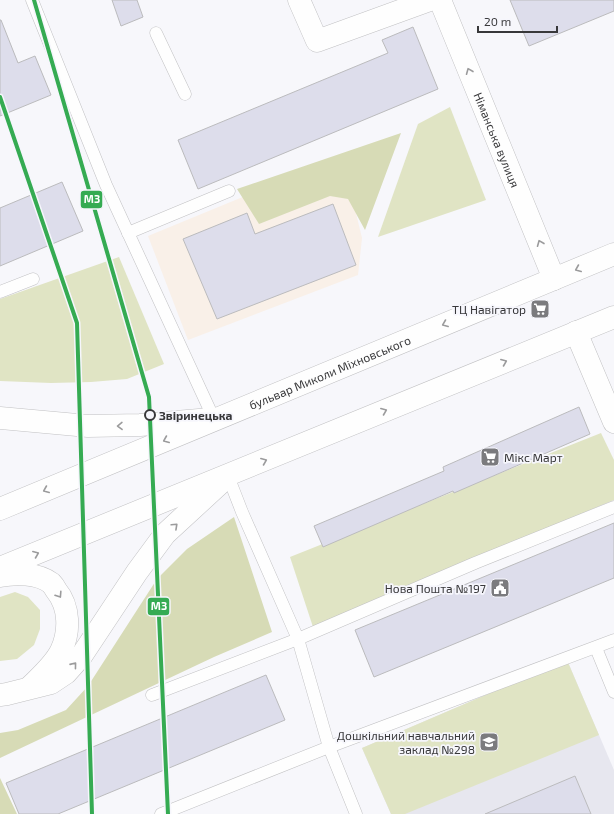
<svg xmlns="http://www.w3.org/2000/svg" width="614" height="814" font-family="'Exo 2',sans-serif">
	<rect width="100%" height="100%" fill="#f7f7fb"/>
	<path fill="#f9f0e8" d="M342 156 362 238 358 275 188 340 148 236Z"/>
	<path fill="#e7e7ef" d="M567 660 614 770V814H391L362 748Z"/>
	<g fill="#e0e4c4">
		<path d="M450 107 486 200 378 237 418 124Z"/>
		<path d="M119 257 164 364 127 379 91 382 51 383 0 381V299Z"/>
		<path d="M601 433 614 460V500L313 627 290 557Z"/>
		<path d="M15 592 28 597 40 610V629L34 645 17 659 0 661V597Z"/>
		<path d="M567 660 599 735 405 814H391L362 748Z"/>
	</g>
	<g fill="#d7dbb6">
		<path d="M401 133 365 230 348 199 330 196 259 224 237 189Z"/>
		<path d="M234 517 272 632 214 657 0 758V733L18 730 66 710 88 686 157 579 187 549Z"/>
		<path d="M0 778 17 814H0Z"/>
	</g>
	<g fill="#ddddeb" stroke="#bbbbbd">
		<path d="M112 0H137L143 17 121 26Z"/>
		<path d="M510 0H614V11L529 46Z"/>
		<path d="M0 20H1L18 63 35 56 51 95 0 116Z"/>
		<path d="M413 27 438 89 198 189 178 140 388 53 382 40Z"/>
		<path d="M62 182 83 231 0 266V208Z"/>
		<path d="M333 204 356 265 217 319 183 239 247 213 255 234Z"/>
		<path d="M579 407 590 434 454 493 453 491 323 547 314 526 444 471 443 467Z"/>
		<path d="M614 523V578L374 677 355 630Z"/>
		<path d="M266 675 285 720 58 814H19L6 783Z"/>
		<path d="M575 776 591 814H485Z"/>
	</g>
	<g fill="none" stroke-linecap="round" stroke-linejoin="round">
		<defs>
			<g id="lane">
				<path d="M32 0 106 185 214 419"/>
				<path d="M156 33 185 94"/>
				<path d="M128 233 229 191"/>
				<path d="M0 292 33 279"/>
				<path d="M228 476 242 512 298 639 329 747 356 814"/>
				<path d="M596 648 614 692"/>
				<path d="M152 695 298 639 475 563 614 507"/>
				<path d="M161 814 329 747 614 640"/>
			</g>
			<g id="street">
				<path d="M299 0 317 41 430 0"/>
				<path id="s1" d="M440 0 554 279"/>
				<path d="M576 332 614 422"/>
			</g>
			<g id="primary">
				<path d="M0 418 88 426 140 425 211 419"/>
				<path d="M0 576C15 573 38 573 51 583 53 585 55 588 56 590 70 607 70 632 61 651 54 665 41 676 31 686"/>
				<path d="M0 695 7 694 51 683 66 673 82 655 137 572 165 534 228 476"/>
			</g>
			<g id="highway">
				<path id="s2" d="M0 509 614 254"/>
				<path d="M0 568 614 317"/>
			</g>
		</defs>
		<use href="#lane" stroke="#c1c1c3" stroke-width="13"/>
		<use href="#street" stroke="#c1c1c3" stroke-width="23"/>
		<use href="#primary" stroke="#c1c1c3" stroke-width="23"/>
		<use href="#highway" stroke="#c1c1c3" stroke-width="23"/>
		<use href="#lane" stroke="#fefefe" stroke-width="12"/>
		<use href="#street" stroke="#fefefe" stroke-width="22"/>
		<use href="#primary" stroke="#fefefe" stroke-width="22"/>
		<use href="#highway" stroke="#fefefe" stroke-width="22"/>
		<defs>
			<g id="metro-1">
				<path d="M34 0 149 397 168 814"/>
				<path d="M0 97 77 323 92 814"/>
			</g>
		</defs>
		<use href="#metro-1" stroke="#f6f6fc" stroke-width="7"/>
		<use href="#metro-1" stroke="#35ab52" stroke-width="4"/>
	</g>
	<defs><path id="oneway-chevron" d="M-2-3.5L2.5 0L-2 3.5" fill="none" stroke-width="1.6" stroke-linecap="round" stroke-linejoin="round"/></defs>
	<g stroke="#9b9b9c">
		<use href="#oneway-chevron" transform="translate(469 71) rotate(-112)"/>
		<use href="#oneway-chevron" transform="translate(540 243) rotate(-112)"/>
		<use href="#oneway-chevron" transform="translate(578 269) rotate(157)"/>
		<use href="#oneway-chevron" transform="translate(445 324) rotate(158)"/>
		<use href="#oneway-chevron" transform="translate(504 362) rotate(-22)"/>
		<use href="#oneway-chevron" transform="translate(384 411) rotate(-22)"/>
		<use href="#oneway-chevron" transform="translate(120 426) rotate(179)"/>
		<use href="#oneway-chevron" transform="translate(166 440) rotate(157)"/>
		<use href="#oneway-chevron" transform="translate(264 461) rotate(-22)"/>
		<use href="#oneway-chevron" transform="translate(46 490) rotate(157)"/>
		<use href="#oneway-chevron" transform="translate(175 526) rotate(-43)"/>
		<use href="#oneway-chevron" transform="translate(36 554) rotate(-22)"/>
		<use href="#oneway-chevron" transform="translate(59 595) rotate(57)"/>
		<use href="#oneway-chevron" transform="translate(74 665) rotate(-51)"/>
	</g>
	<defs>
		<symbol id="supermarket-square" viewBox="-11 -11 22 22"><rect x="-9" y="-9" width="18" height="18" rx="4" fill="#7b7b7e" stroke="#f6f6fc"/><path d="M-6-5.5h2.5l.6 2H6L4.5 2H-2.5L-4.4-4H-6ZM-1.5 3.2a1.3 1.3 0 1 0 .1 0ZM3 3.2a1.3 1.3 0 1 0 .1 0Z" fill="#fff"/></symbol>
		<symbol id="civic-square" viewBox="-11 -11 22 22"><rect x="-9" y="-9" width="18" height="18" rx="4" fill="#7b7b7e" stroke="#f6f6fc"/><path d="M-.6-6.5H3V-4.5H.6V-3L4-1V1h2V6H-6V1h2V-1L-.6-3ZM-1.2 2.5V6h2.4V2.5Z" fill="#fff"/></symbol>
		<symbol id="school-square" viewBox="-11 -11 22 22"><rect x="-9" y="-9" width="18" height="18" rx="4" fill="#7b7b7e" stroke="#f6f6fc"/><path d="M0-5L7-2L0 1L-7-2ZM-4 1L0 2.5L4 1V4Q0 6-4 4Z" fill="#fff"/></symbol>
	</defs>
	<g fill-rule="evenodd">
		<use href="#supermarket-square" x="529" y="298" width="22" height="22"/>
		<use href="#supermarket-square" x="479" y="446" width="22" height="22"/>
		<use href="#civic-square" x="489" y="577" width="22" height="22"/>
		<use href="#school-square" x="478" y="731" width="22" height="22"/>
	</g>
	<circle fill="#f6f6fc" stroke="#38383a" stroke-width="2" cx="150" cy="415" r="5"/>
	<g text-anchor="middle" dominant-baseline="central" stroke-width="3.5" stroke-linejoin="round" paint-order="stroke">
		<g font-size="12" fill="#38383a" stroke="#f6f6fc">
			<text stroke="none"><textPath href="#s1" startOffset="151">Німанська вулиця</textPath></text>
			<text stroke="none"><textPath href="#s2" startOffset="357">бульвар Миколи Міхновського</textPath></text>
		</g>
		<g font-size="12" fill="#38383a" stroke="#f6f6fc" text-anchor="end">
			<text x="526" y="309">ТЦ Навігатор</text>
			<text x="504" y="457" text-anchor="start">Мікс Март</text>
			<text x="486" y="588">Нова Пошта №197</text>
			<text x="475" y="735">Дошкільний навчальний<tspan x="475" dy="14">заклад №298</tspan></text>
		</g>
		<g font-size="12" font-weight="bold" fill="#38383a" stroke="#f6f6fc" text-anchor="start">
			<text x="159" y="415">Звіринецька</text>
		</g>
	</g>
	<g stroke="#f6f6fc" stroke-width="1.5">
		<rect x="80" y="190" width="23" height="19" rx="4" fill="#35ab52"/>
		<rect x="147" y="597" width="23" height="19" rx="4" fill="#35ab52"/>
	</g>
	<g font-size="11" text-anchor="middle" font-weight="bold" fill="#fff">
		<text x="92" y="203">M3</text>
		<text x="159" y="610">M3</text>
	</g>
	<path d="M478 26v6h79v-6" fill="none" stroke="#38383a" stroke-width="2"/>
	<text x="484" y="26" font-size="12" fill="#38383a" stroke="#f6f6fc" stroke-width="3" paint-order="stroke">20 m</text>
</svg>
